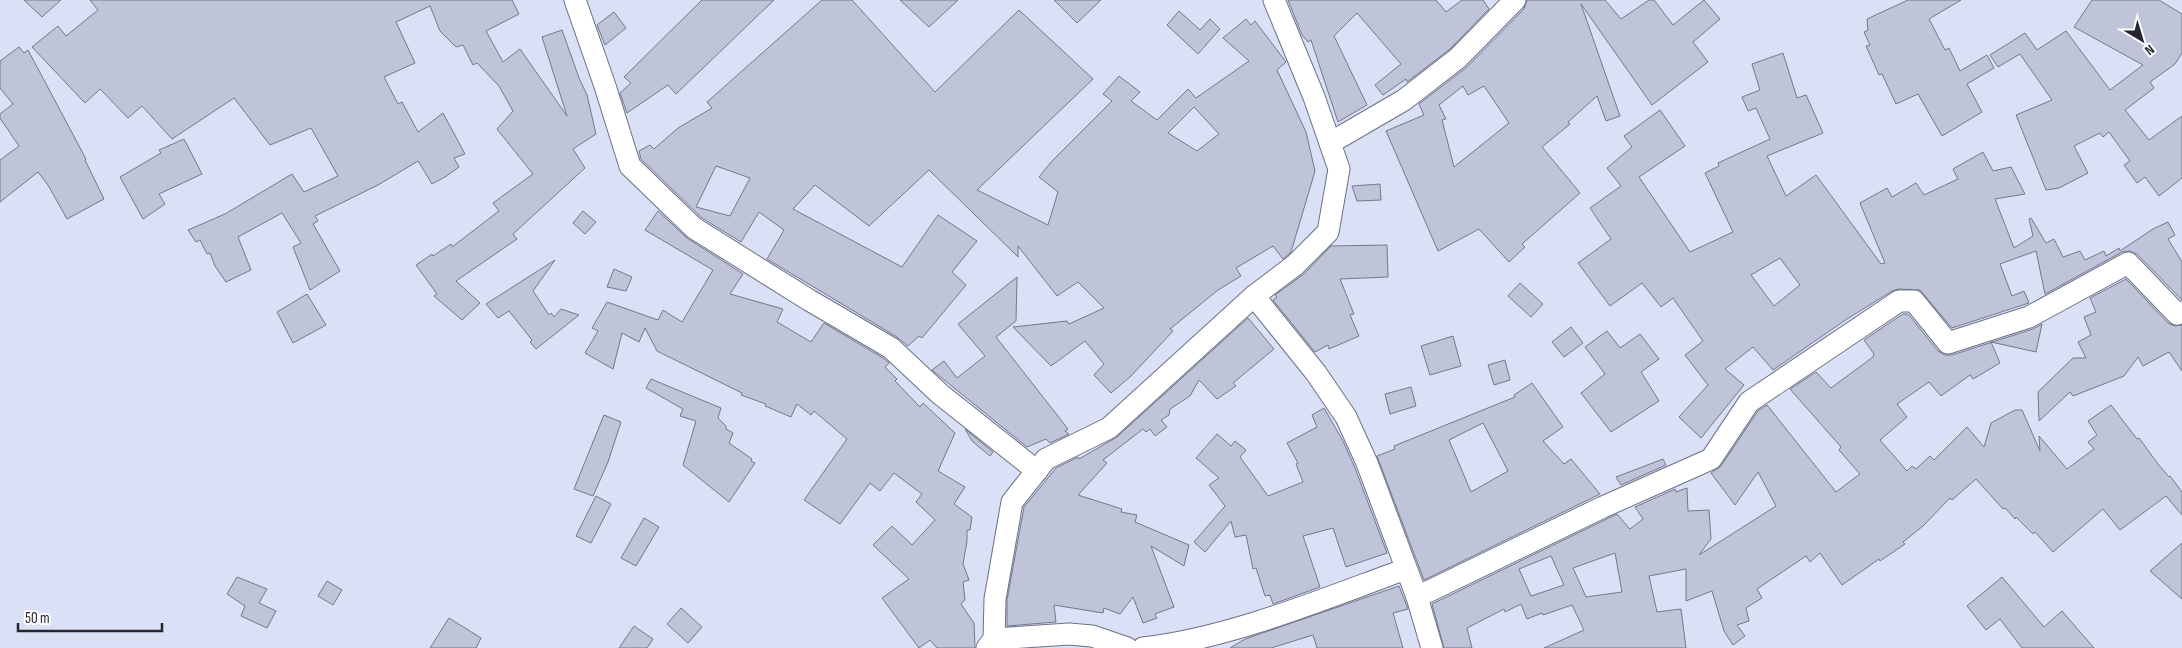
<svg xmlns="http://www.w3.org/2000/svg" width="2182" height="648" font-family="'Sofia Sans Condensed',sans-serif">
	<rect width="100%" height="100%" fill="#dae0f6"/>
	<g fill="#bfc4d9" stroke="#73788b" fill-rule="evenodd">
		<path d="M24 0H61L42 17Z"/>
		<path d="M90 0H512L519 14 486 31 503 62 520 49 567 116 542 37 562 30 579 78 587 95 596 134 573 149 585 168 513 234 517 239 456 281 480 303 462 320 434 296 437 294 416 265 432 254 433 256 451 244 452 247 499 211 493 203 533 174 497 129 513 111 499 86 477 63 473 65 463 45 456 47 440 31 430 6 396 22 415 63 384 77 398 104 402 102 418 132 443 113 465 154 454 158 459 167 445 177 432 184 418 161 378 185 315 216 318 221 313 224 340 271 310 290 293 247 301 243 282 213 238 237 251 270 226 282 215 266 210 253 207 254 200 240 196 242 188 230 225 214 292 174 304 192 338 176 311 128 270 145 234 98 172 139 142 106 128 118 100 89 85 103 32 47 58 26 66 36 98 10Z"/>
		<path d="M702 0H774L676 94 668 85 627 113 620 93 631 83 624 77Z"/>
		<path d="M822 0H852L935 92 1019 10 1093 79 977 190 1048 225 1058 192 1039 177 1052 161 1112 101 1103 94 1119 76 1140 92 1131 101 1157 120 1188 89 1196 98 1249 61 1223 38 1246 19 1251 25 1255 21 1286 62 1277 70 1306 132 1315 171 1291 252 1283 259 1273 246 1236 268 1241 276 1218 290 1170 329 1173 331 1131 376 1111 393 1094 375 1104 364 1085 341 1051 366 1013 327 1067 321 1069 324 1104 308 1078 282 1057 296 1018 246V257L929 170 869 226 815 185 793 209 902 267 938 215 977 241 952 272 966 285 922 338 919 336 908 346 897 337 767 259 784 230 759 212 741 242 702 218 641 159 639 151 650 145 654 149 678 128 712 108 707 102ZM1194 107 1219 134 1197 151 1168 133ZM716 166 750 178 730 216 696 207Z"/>
		<path d="M900 0H958L929 27Z"/>
		<path d="M1054 0H1101L1077 23Z"/>
		<path d="M1288 0H1436L1446 12 1462 0H1483L1489 9 1450 49 1407 82 1406 79 1383 95 1375 85 1401 64 1357 13 1334 36 1367 105 1338 122 1311 40 1308 42 1302 35Z"/>
		<path d="M1527 0H1605L1621 19 1649 0H1654L1673 25 1704 0 1720 19 1693 42 1708 62 1652 105 1581 4 1620 116 1606 121 1597 96 1568 122 1570 124 1542 147 1580 193 1522 244 1525 247 1509 262 1479 229 1438 251 1386 131 1424 115 1419 104 1467 67 1524 9ZM1463 86 1468 95 1484 86 1509 123 1454 167 1442 120 1446 119 1439 105Z"/>
		<path d="M1908 0H1961L1929 19 1945 50 1949 48 1960 71 1987 55 1994 68 1967 84 1982 112 1942 136 1918 94 1896 104 1882 74 1879 75 1866 46 1870 45 1864 32 1868 30 1867 19Z"/>
		<path d="M2092 0H2159L2182 14V53L2175 64 2150 82 2154 88 2125 110 2149 140 2182 116V178L2159 196 2145 177 2137 183 2124 165 2130 161 2109 132 2103 137 2100 133 2074 146 2088 173 2059 188 2046 190 2016 115 2052 100 2020 54 1998 67 1990 55 2025 33 2037 50 2066 31 2110 90 2143 65 2074 27Z"/>
		<path d="M1179 11 1200 30 1210 19 1220 29 1198 54 1167 25Z"/>
		<path d="M614 12 626 28 605 45 597 25Z"/>
		<path d="M19 47 24 53 28 50 86 159 85 160 104 199 67 219 48 185 38 172 0 202V160L19 146 0 118V114L13 104 0 88V61Z"/>
		<path d="M1783 53 1797 98 1806 95 1823 133 1767 156 1786 196 1816 175 1881 264 1885 263 1860 203 1887 188 1892 197 1916 183 1924 195 1958 179 1953 169 1983 152 1993 171 2011 167 2025 194 1995 199 2014 248 2033 236 2029 219 2031 218 2046 243 2054 239 2063 257 2080 251 2085 260 2104 251 2106 256 2119 248 2120 251 2153 229 2168 222 2175 235 2168 239 2182 262V300L2137 254 2129 251 2122 252 2045 294 2036 251 2000 264 2012 296 2024 291 2029 303 1952 328 1920 290 1898 289 1892 291 1847 319 1773 370 1753 347 1725 369 1744 385 1701 438 1679 417 1708 385 1685 355 1703 341 1673 298 1661 307 1642 283 1610 306 1578 263 1611 239 1590 208 1621 186 1607 168 1632 147 1624 136 1660 110 1685 146 1639 177 1690 252 1733 232 1705 173 1719 166 1718 163 1770 139 1756 108 1748 111 1742 97 1760 90 1752 64ZM1780 258 1800 285 1774 306 1751 275Z"/>
		<path d="M184 139 202 174 159 194 165 204 143 219 120 177 161 153 159 150Z"/>
		<path d="M1380 184 1381 200 1357 201 1352 186Z"/>
		<path d="M583 211 596 222 585 234 573 223Z"/>
		<path d="M658 211 687 238 743 274 730 294 783 309 777 322 811 342 824 323 883 358 889 363 885 367 897 379 895 381 920 407 923 403 955 433 938 471 965 487 954 504 972 517 970 530H967V541L963 564 969 580 963 582 965 600 961 604 974 623 975 648H937L930 640 919 648 882 598 909 579 873 545 892 526 912 545 935 520 916 502 922 494 894 473 880 491 870 483 840 524 804 500 847 439 814 411 811 415 797 404 791 417 765 406 766 404 741 395 742 393 657 351 645 328 639 342 622 333 613 369 585 353 598 331 592 328 607 302 658 320 663 310 682 322 713 270 645 230Z"/>
		<path d="M1387 245 1388 277 1340 279 1354 314 1350 315 1359 336 1329 349 1328 345 1315 352 1273 300 1277 297 1275 295 1304 274 1331 246Z"/>
		<path d="M555 260 533 291 549 315 551 313 554 317 561 309 579 315 536 349 530 342 532 340 509 311 498 318 486 304Z"/>
		<path d="M614 269 632 277 626 291 607 287Z"/>
		<path d="M1017 277 1016 321 996 337 1068 429 1065 431 1069 434 1050 443 1046 439 1027 447 932 370 944 361 957 378 985 356 958 324Z"/>
		<path d="M2126 279 2168 323 2175 326 2182 325V371L2169 352 2143 366 2138 357 2124 376 2073 396 2070 392 2039 421 2038 392 2073 358H2086L2078 342 2091 335 2084 317 2096 312 2090 298Z"/>
		<path d="M1520 283 1543 304 1531 317 1508 296Z"/>
		<path d="M307 294 326 325 293 343 277 312Z"/>
		<path d="M1903 314H1908L1938 351 1945 355H1952L2033 329 2042 324 2036 352 1991 342 2000 363 1973 379 1970 375 1941 396 1929 382 1897 404 1907 417 1880 440 1907 471 1912 466 1916 469 1930 456 1934 460 1967 427 1984 447 1991 423 2015 410H2022L2040 451 2039 436 2067 469 2094 449 2088 442 2097 435 2088 421 2111 405 2137 439 2139 438 2158 464 2169 477 2170 476 2182 492V515L2166 496 2120 530 2103 509 2053 552 2035 532 2033 534 2016 517 2015 519 2005 508 2003 509 1976 479 1952 500 1950 498 1923 526 1903 542 1905 544 1880 561 1879 559 1842 585 1820 553 1810 562 1806 556 1757 589 1762 598 1746 608 1749 621 1737 625 1745 636 1733 645 1724 631 1712 591 1686 601V569L1649 576 1657 612 1681 609 1686 648H1544L1584 630 1572 605 1543 615 1542 613 1527 619 1521 604 1505 612 1504 609 1467 628 1472 648H1444L1432 604 1617 514 1630 529 1643 519 1635 507 1675 489 1676 492 1687 488 1688 511 1709 510 1711 539 1699 555 1776 506 1758 472 1735 505 1711 473 1721 466 1758 411 1767 405 1836 492 1860 474 1839 450 1841 447 1790 389 1816 372 1831 388 1873 357 1874 354 1864 340ZM1615 553 1622 592 1586 597 1573 568ZM1551 556 1564 585 1531 596 1519 569Z"/>
		<path d="M1248 318 1274 349 1233 383 1236 386 1217 399 1199 380 1190 396 1170 409 1169 415 1161 420 1167 427 1155 436 1150 429 1146 432 1143 429 1103 460 1107 463 1078 495 1122 509 1121 512 1137 515 1135 522 1189 545 1184 566 1151 546 1174 607 1155 614 1157 618 1143 623 1133 597 1120 614 1104 608 1103 613 1054 605 1056 622 1007 626V600L1024 507 1056 468 1078 457 1079 459 1117 437Z"/>
		<path d="M1571 327 1583 343 1564 357 1552 342Z"/>
		<path d="M1607 331 1620 348 1640 334 1659 359 1641 372 1659 401 1611 432 1581 393 1605 374 1585 347Z"/>
		<path d="M1453 336 1461 366 1430 375 1421 346Z"/>
		<path d="M1505 360 1510 380 1494 385 1488 365Z"/>
		<path d="M651 379 721 408 718 418 726 426V429L733 433 729 443 752 459 751 461 755 463 729 502 683 465 696 421 680 416 683 409 646 388Z"/>
		<path d="M1532 383 1563 427 1543 441 1564 464 1571 459 1600 494 1424 580 1377 456 1395 449 1394 446 1515 397 1514 395ZM1483 423 1508 471 1471 492 1449 440Z"/>
		<path d="M1411 387 1416 406 1390 414 1385 394Z"/>
		<path d="M1324 408 1343 441 1355 468 1387 553 1346 567 1333 528 1303 536 1320 587 1273 604 1270 595 1265 596 1256 568 1253 569 1246 535 1235 537 1231 521 1205 552 1194 542 1225 506 1209 485 1219 478 1196 458 1217 434 1231 446 1235 441 1246 450 1240 457 1268 496 1303 482 1296 464 1298 463 1287 443 1317 427 1312 415Z"/>
		<path d="M604 415 621 422 608 462 593 496 574 489Z"/>
		<path d="M965 429 993 452 990 456 972 441Z"/>
		<path d="M1663 459 1666 465 1621 485 1616 477Z"/>
		<path d="M596 496 611 504 591 543 576 536Z"/>
		<path d="M644 518 659 527 636 566 621 558Z"/>
		<path d="M2182 543V599L2150 571Z"/>
		<path d="M237 577 267 589 259 603 276 611 267 628 241 616 245 606 227 594Z"/>
		<path d="M2002 577 2044 627 2062 611 2094 648H2022L2000 619 1986 630 1967 606Z"/>
		<path d="M327 581 342 590 333 605 318 596Z"/>
		<path d="M1399 586 1408 609 1393 613 1403 648H1317L1313 635 1271 648H1230L1245 639Z"/>
		<path d="M681 608 702 627 688 643 667 624Z"/>
		<path d="M449 618 481 638 476 648H430Z"/>
		<path d="M634 626 653 639 647 648H619Z"/>
	</g>
	<g fill="none" stroke-linecap="round" stroke-linejoin="round">
		<defs>
			<g id="street">
				<path d="M575 0 605 86 630 166 694 228 809 300 891 348 940 394 1037 471"/>
				<path d="M1330 143 1404 100 1458 58 1515 0"/>
				<path d="M1254 296 1316 373 1346 417 1367 463 1417 597 1432 648"/>
				<path d="M1417 597 1603 507 1711 459 1749 402 1899 301H1914L1948 343 2029 317 2128 263 2177 314 2182 312"/>
				<path d="M994 639 1069 634 1092 636 1127 648"/>
				<path d="M987 648 994 639 995 599 1012 502 1046 459 1109 428 1254 296 1295 265 1328 232 1339 169 1314 97 1274 0"/>
				<path d="M1143 648C1231 638 1323 599 1406 569"/>
			</g>
		</defs>
		<use href="#street" stroke="#6c7184" stroke-width="23"/>
		<use href="#street" stroke="#fff" stroke-width="21"/>
	</g>
	<g transform="translate(2142 40) rotate(142)" stroke="#ffffff" stroke-width="4" paint-order="stroke">
	<path d="M0-4L9 19L0 12L-9 19Z" fill="#24252e"/>
	<text y="-8" font-size="14" font-weight="bold" text-anchor="middle" fill="#24252e">N</text>
	</g>
	<path d="M18 623v8h144v-8" fill="none" stroke="#24252e" stroke-width="2.5"/>
	<text x="25" y="623" font-size="15" fill="#24252e" stroke="#ffffff" stroke-width="4" paint-order="stroke">50 m</text>
</svg>
